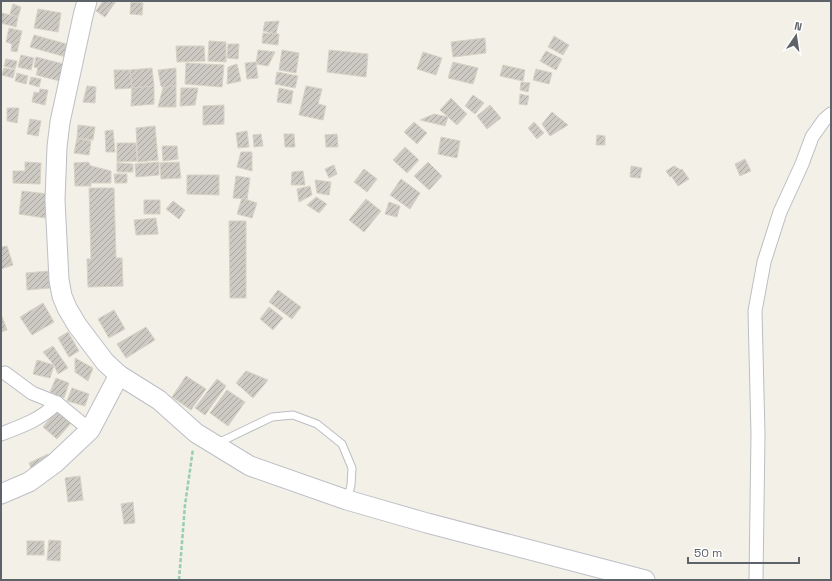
<svg xmlns="http://www.w3.org/2000/svg" width="832" height="581" font-family="'Space Grotesk',sans-serif">
	<defs>
		<pattern id="building-hatch" width="6" height="6" patternUnits="userSpaceOnUse"><rect width="6" height="6" fill="#cdcac4"/><path d="M-1 1l2-2M0 6l6-6M5 7l2-2" fill="none" stroke="#aaa7a3"/></pattern>
	</defs>
	<rect width="100%" height="100%" fill="#f2f0e7"/>
	<g fill="url(#building-hatch)" stroke="#d7d2c4">
		<path d="M103 1H116L105 17 96 11Z"/>
		<path d="M131 2 143 3 142 15 130 14Z"/>
		<path d="M13 4 21 7 18 17 10 14Z"/>
		<path d="M38 9 61 13 58 32 34 28Z"/>
		<path d="M2 13 18 17 16 27 1 23Z"/>
		<path d="M279 21 276 34 263 31 265 22Z"/>
		<path d="M9 28 22 31 17 52 11 51 12 44 6 42Z"/>
		<path d="M263 33 279 34 278 45 262 43Z"/>
		<path d="M34 35 70 45 66 57 30 47Z"/>
		<path d="M554 36 569 45 563 55 548 47Z"/>
		<path d="M485 38 486 53 453 57 451 42Z"/>
		<path d="M209 41 226 42V62L208 61Z"/>
		<path d="M228 44H239L238 59 227 58Z"/>
		<path d="M176 46H204L205 61 177 62Z"/>
		<path d="M258 50 275 52 268 66 256 64Z"/>
		<path d="M282 50 299 53 296 73 279 70Z"/>
		<path d="M329 50 368 54 366 77 327 72Z"/>
		<path d="M546 51 562 59 556 70 540 61Z"/>
		<path d="M423 52 442 58 436 75 417 69Z"/>
		<path d="M21 55 34 58 31 70 18 67Z"/>
		<path d="M36 57 64 64 60 81 36 75 38 68 34 67Z"/>
		<path d="M6 59 17 61 15 69 4 66Z"/>
		<path d="M256 62 258 78 247 79 245 63Z"/>
		<path d="M453 62 478 68 473 84 448 78Z"/>
		<path d="M186 63 224 65 222 87 185 84Z"/>
		<path d="M237 64 241 81 227 84 228 67Z"/>
		<path d="M503 65 525 70 523 81 500 76Z"/>
		<path d="M4 68 15 70 13 78 2 75Z"/>
		<path d="M152 68 154 86 132 88 130 70Z"/>
		<path d="M176 68V85L163 88 161 86 158 70Z"/>
		<path d="M536 69 552 73 549 84 533 80Z"/>
		<path d="M114 70H130L132 88 115 89Z"/>
		<path d="M277 72 298 76 295 88 275 84Z"/>
		<path d="M17 73 28 76 26 84 15 81Z"/>
		<path d="M31 77 41 79 39 87 29 84Z"/>
		<path d="M521 82 530 83 528 92 520 90Z"/>
		<path d="M176 85V107H158L163 88Z"/>
		<path d="M87 86 96 87 95 103 83 102Z"/>
		<path d="M154 86V104L131 106 132 88Z"/>
		<path d="M306 86 322 89 318 104 326 106 323 120 299 115Z"/>
		<path d="M181 88H198L195 105 180 106Z"/>
		<path d="M279 88 293 91 291 104 277 102Z"/>
		<path d="M40 89 48 90 45 105 32 102 34 92 39 93Z"/>
		<path d="M520 94 529 96 527 105 519 104Z"/>
		<path d="M473 95 484 103 475 114 465 106Z"/>
		<path d="M451 98 467 114 457 125 440 110Z"/>
		<path d="M224 105V124L203 125V106Z"/>
		<path d="M490 105 501 118 487 129 477 116Z"/>
		<path d="M7 108H19L17 123 7 121Z"/>
		<path d="M552 112 568 125 550 136 542 124Z"/>
		<path d="M434 114 448 117 445 126 420 120Z"/>
		<path d="M30 119 41 121 38 136 27 134Z"/>
		<path d="M414 122 427 133 417 144 404 132Z"/>
		<path d="M534 122 544 133 537 139 528 128Z"/>
		<path d="M78 125 95 127 93 140 77 138Z"/>
		<path d="M155 126 158 160 138 162 136 128Z"/>
		<path d="M113 130 115 152H106L105 131Z"/>
		<path d="M247 131 249 147 238 148 236 133Z"/>
		<path d="M261 134 263 146 254 147 253 135Z"/>
		<path d="M284 134H294L295 147H285Z"/>
		<path d="M337 134 338 147H326L325 135Z"/>
		<path d="M597 135 605 136V145H596Z"/>
		<path d="M441 137 460 141 457 158 438 154Z"/>
		<path d="M77 138 91 141 89 155 74 153Z"/>
		<path d="M117 143H136L137 161 117 162Z"/>
		<path d="M162 146H177L178 159 163 161Z"/>
		<path d="M405 147 419 160 407 173 393 160Z"/>
		<path d="M241 152H252V171L237 167Z"/>
		<path d="M745 159 751 171 740 176 735 164Z"/>
		<path d="M25 162 41 163 40 184 13 183V171H25Z"/>
		<path d="M88 162 91 166 111 171V183H91V186H75L74 163Z"/>
		<path d="M159 162V175L136 177 135 164Z"/>
		<path d="M179 162 181 178 161 179 160 163Z"/>
		<path d="M428 162 442 176 429 190 414 176Z"/>
		<path d="M117 163 133 164V172H117Z"/>
		<path d="M334 165 337 174 329 178 325 169Z"/>
		<path d="M631 166 642 168 640 178 630 177Z"/>
		<path d="M674 166 681 170 670 177 666 171Z"/>
		<path d="M364 169 377 179 367 192 354 182Z"/>
		<path d="M682 169 689 179 678 186 672 177Z"/>
		<path d="M303 171 305 185H291L292 172Z"/>
		<path d="M114 174H127V183H115Z"/>
		<path d="M187 175H219V195L187 194Z"/>
		<path d="M236 176 250 178 247 199 233 198Z"/>
		<path d="M401 179 420 193 410 209 390 195Z"/>
		<path d="M315 180 331 182 329 195 317 193Z"/>
		<path d="M310 186 312 195 299 202 297 189Z"/>
		<path d="M89 188H114L116 258H122L123 286 88 287 87 259H91Z"/>
		<path d="M22 191 48 194 45 218 19 214Z"/>
		<path d="M316 197 327 204 319 213 307 205Z"/>
		<path d="M242 198 257 203 252 218 237 214Z"/>
		<path d="M366 199 381 211 364 232 349 220Z"/>
		<rect x="144" y="200" width="16" height="14"/>
		<path d="M173 201 185 210 179 219 166 209Z"/>
		<path d="M389 202 400 206 397 217 385 214Z"/>
		<path d="M156 218 158 234 136 235 134 220Z"/>
		<path d="M229 221H246V298H230Z"/>
		<path d="M7 246 13 265 1 269V247Z"/>
		<path d="M49 271 50 288 27 290 26 273Z"/>
		<path d="M278 290 301 307 292 319 269 302Z"/>
		<path d="M43 303 54 322 32 335 20 317Z"/>
		<path d="M269 307 283 318 273 330 260 319Z"/>
		<path d="M114 310 125 329 109 338 98 319Z"/>
		<path d="M1 314 7 330 1 332Z"/>
		<path d="M146 327 155 340 126 358 117 344Z"/>
		<path d="M68 332 79 351 69 357 58 338Z"/>
		<path d="M53 346 68 368 58 374 54 365 43 352Z"/>
		<path d="M75 358 93 368 88 381 75 372Z"/>
		<path d="M37 360 54 365 50 378 33 374Z"/>
		<path d="M246 371 268 380 253 398 236 383Z"/>
		<path d="M186 376 206 389 191 410 172 397Z"/>
		<path d="M56 378 69 383 64 398 50 392Z"/>
		<path d="M217 379 226 386 205 415 195 408Z"/>
		<path d="M72 388 89 394 85 406 67 401Z"/>
		<path d="M227 390 245 402 228 426 210 413Z"/>
		<path d="M57 410 72 422 57 439 43 427Z"/>
		<path d="M48 454 53 463 33 473 29 463Z"/>
		<path d="M80 476 83 500 68 502 65 478Z"/>
		<path d="M133 502 135 523 124 524 121 504Z"/>
		<path d="M49 540 61 541 60 561 47 560Z"/>
		<rect x="27" y="541" width="17" height="14"/>
	</g>
	<g fill="none" stroke-linecap="round" stroke-linejoin="round">
		<defs>
			<path id="lane" d="M216 444 272 417 293 415 317 424 342 444 352 468 351 485 348 498"/>
			<g id="street">
				<path d="M5 373 32 393 57 403"/>
				<path d="M1 434C22 426 40 420 57 403L90 430"/>
				<path d="M756 580 758 434 755 311 764 262 780 212 802 164 812 137 824 120 831 114"/>
			</g>
			<g id="secondary">
				<path d="M87 1 83 16 60 122 57 147 55 200 59 280 62 296 67 308 77 325 105 362 119 375 159 400 196 433 250 466 347 500 427 523 645 580"/>
				<path d="M1 494 29 482 55 463 90 430 119 375"/>
			</g>
		</defs>
		<use href="#lane" stroke="#bbbec3" stroke-width="9"/>
		<use href="#street" stroke="#bbbec3" stroke-width="15"/>
		<use href="#secondary" stroke="#bcbfc6" stroke-width="21"/>
		<path stroke="#99cdab" stroke-width="2.5" stroke-dasharray="4 2" stroke-linecap="butt" d="M179 580 185 505 193 449"/>
		<use href="#lane" stroke="#fff" stroke-width="7"/>
		<use href="#street" stroke="#fff" stroke-width="13"/>
		<use href="#secondary" stroke="#fff" stroke-width="19"/>
	</g>
	<rect width="832" height="581" fill="none" stroke="#5e6269" stroke-width="4"/>
	<g transform="translate(796 36) rotate(13)" stroke="#ffffff" stroke-width="3" paint-order="stroke">
	<path d="M0-3L7 15L0 10L-7 15Z" fill="#5e6269"/>
	<text y="-6" font-size="11" font-weight="bold" text-anchor="middle" fill="#5e6269">N</text>
	</g>
	<path d="M688 557v6h111v-6" fill="none" stroke="#5e6269" stroke-width="2"/>
	<text x="694" y="557" font-size="12" fill="#5e6269" stroke="#ffffff" stroke-width="3" paint-order="stroke">50 m</text>
</svg>
